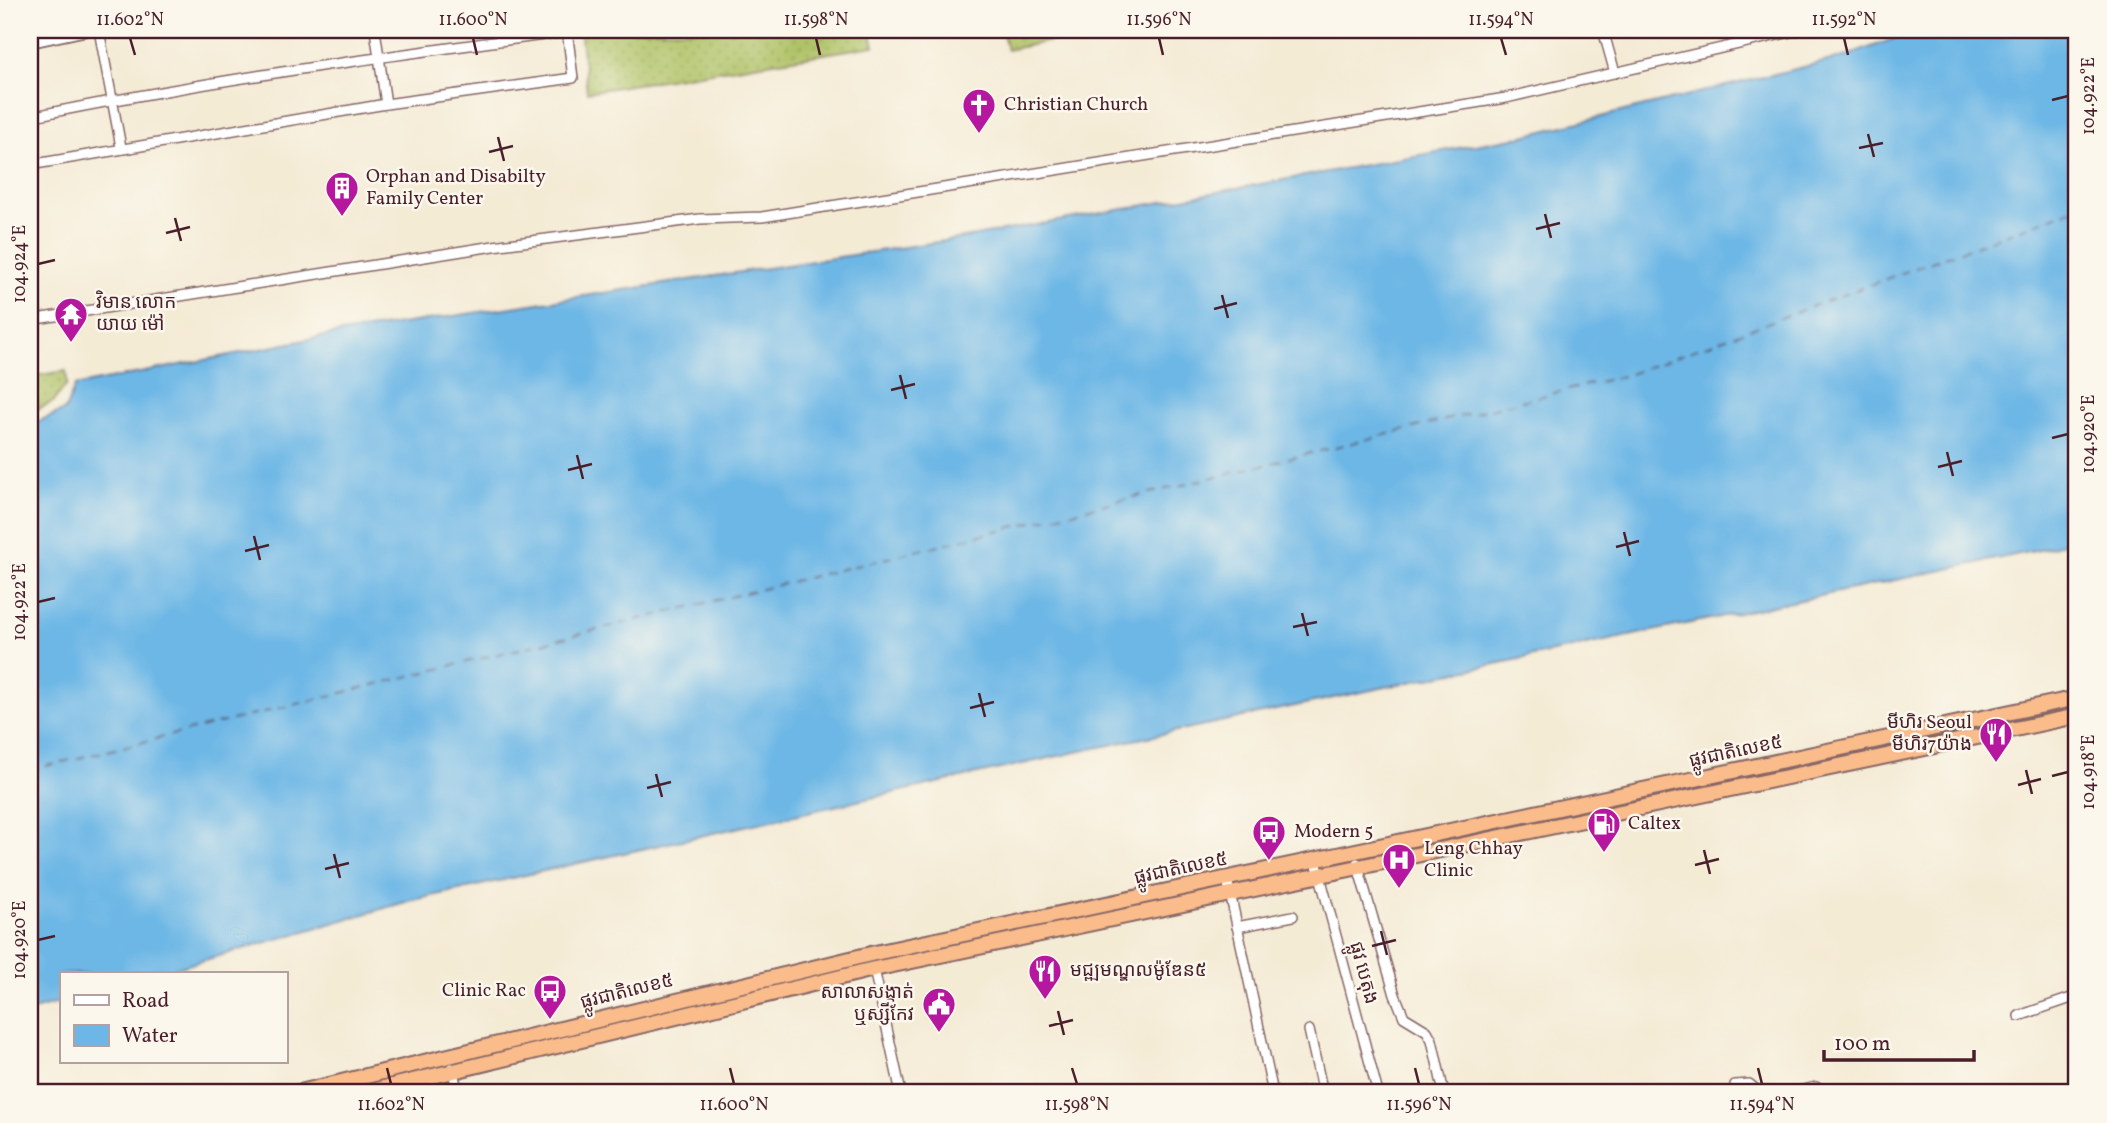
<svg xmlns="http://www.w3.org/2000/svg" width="2107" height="1123" font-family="Vollkorn,'Noto Sans Khmer',serif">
	<defs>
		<pattern id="grass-dots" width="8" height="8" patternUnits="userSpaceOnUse" patternTransform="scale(1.75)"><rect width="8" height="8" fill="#afc266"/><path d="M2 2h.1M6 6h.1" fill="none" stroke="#98a659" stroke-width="1.8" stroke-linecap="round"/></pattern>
	</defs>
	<rect width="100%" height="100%" fill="#fbf7ec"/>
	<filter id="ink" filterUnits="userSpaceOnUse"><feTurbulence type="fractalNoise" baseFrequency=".0143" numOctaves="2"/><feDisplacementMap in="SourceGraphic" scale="14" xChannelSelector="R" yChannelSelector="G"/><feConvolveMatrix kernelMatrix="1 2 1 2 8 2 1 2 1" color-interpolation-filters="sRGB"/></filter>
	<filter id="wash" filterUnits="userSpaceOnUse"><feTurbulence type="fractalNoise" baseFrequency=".00686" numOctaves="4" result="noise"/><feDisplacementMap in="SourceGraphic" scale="28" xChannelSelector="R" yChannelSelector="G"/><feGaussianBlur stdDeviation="1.57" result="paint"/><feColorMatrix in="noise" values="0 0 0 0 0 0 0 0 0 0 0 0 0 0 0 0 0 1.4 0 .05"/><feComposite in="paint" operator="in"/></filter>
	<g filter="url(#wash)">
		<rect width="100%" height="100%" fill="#f4ebd5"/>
		<g fill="url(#grass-dots)" stroke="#7c7048" stroke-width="2">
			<path d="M580 30H870L874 46 587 92Z"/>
			<path d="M1002 30H1103L1007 50Z"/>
			<path d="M30 243 44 308 30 310Z"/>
			<path d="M30 346 34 376 66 371 67 384 53 402 30 413Z"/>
		</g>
		<path fill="#6db7e6" stroke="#5c6b88" stroke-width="2" d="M1918 30H2077V537L2053 547 1081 751 409 901 156 974H61V1002L30 1011V425L65 410 75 386 335 334 964 238 1519 137 1844 57Z"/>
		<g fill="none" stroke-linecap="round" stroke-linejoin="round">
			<path stroke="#56546c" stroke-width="2" stroke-dasharray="9 7" stroke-linecap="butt" d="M30 770 1627 375 2077 208"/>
		</g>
	</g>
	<g filter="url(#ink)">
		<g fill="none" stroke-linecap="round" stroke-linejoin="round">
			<defs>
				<g id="minor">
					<path d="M99 30 121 147"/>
					<path d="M375 30 386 104"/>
					<path d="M1603 30 1615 73"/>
					<path d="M1751 30 1753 40"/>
					<path d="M30 117C207 80 387 56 567 32"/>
					<path d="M30 165 386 104 573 78 567 30"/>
					<path d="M30 320 500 245 700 219 762 217 1506 98 1799 30"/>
					<path d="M1316 861 1378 1093"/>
					<path d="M1357 863 1395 995 1404 1017 1427 1031 1432 1040 1444 1093"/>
					<path d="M1227 879 1273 1093"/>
					<path d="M1237 927 1293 916"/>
					<path d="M874 969 901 1093"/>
					<path d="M2019 1016 2077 996"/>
					<path d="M1309 1030 1323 1093"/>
					<path d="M452 1068 458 1093"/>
					<path d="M428 1077 431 1093"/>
					<path d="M1294 1093 1323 1090"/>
					<path d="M1734 1093 1735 1085 1749 1084 1760 1093"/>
					<path d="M1790 1093 1816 1087 1825 1093"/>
				</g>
				<path id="tertiary" d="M30 42 86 30"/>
				<g id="trunk">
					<path d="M296 1093 875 953 2077 698"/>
					<path d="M363 1093 874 969 2077 716"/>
				</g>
			</defs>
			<use href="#minor" stroke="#866666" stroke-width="12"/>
			<use href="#tertiary" stroke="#866666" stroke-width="14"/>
			<use href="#trunk" stroke="#866666" stroke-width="18"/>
			<use href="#minor" stroke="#fff" stroke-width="9"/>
			<use href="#tertiary" stroke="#fff" stroke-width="10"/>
			<use href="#trunk" stroke="#fabc8b" stroke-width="14"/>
		</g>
	</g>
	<path fill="none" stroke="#4a1f2b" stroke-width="2.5" d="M130 38 135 55M473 38 477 55M816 38 820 55M1159 38 1163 55M1501 38 1506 55M1844 38 1848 55M2052 100 2068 96M1868 134 1874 157M498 137 504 161M1859 148 1883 143M489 152 513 146M1545 214 1551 238M175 218 181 241M1536 229 1560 223M166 233 190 227M38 264 55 260M1222 295 1228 318M1214 309 1237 303M900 375 906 399M891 390 915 384M2052 438 2068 434M1947 452 1953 476M577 455 583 479M1938 467 1962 461M568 470 592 464M1624 532 1630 556M254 536 260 560M1616 547 1639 541M245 551 269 545M38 602 55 598M1302 613 1308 636M1293 627 1317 622M979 693 985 717M970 708 994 702M2026 770 2032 794M656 774 662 797M2052 776 2068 772M2018 785 2041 779M647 788 671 782M1704 850 1710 874M334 854 340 878M1695 865 1719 859M325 869 349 863M1381 931 1387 955M38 940 55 936M1372 946 1396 940M1058 1011 1064 1035M1049 1026 1073 1020M387 1068 391 1084M730 1068 734 1084M1072 1068 1077 1084M1415 1068 1419 1084M1758 1068 1762 1084"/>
	<defs>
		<symbol id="church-pin" viewBox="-11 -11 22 30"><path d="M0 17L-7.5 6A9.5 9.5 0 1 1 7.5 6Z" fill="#b5179e" stroke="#fbf7ec"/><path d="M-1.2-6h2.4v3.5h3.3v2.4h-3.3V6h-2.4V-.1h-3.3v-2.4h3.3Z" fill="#fff"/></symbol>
		<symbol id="building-pin" viewBox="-11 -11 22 30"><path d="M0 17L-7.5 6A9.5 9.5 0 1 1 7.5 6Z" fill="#b5179e" stroke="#fbf7ec"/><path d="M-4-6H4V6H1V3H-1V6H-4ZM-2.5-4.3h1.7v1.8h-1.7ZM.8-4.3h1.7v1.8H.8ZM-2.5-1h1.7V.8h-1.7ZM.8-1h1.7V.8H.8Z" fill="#fff"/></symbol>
		<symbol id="temple-pin" viewBox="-11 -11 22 30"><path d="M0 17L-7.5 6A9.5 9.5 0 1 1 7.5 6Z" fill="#b5179e" stroke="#fbf7ec"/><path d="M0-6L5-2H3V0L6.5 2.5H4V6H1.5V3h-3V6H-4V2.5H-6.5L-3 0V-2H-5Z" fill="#fff"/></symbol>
		<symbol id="restaurant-pin" viewBox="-11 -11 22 30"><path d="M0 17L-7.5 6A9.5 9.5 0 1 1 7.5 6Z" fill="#b5179e" stroke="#fbf7ec"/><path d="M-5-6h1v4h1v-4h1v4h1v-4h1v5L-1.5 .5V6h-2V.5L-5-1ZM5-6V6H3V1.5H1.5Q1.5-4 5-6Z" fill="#fff"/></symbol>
		<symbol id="fuel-pin" viewBox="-11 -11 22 30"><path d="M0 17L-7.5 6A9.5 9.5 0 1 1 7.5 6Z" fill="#b5179e" stroke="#fbf7ec"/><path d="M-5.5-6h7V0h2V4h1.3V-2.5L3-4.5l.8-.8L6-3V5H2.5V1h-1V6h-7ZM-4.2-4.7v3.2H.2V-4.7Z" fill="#fff"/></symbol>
		<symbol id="bus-pin" viewBox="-11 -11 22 30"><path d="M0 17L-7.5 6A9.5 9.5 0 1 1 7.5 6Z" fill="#b5179e" stroke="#fbf7ec"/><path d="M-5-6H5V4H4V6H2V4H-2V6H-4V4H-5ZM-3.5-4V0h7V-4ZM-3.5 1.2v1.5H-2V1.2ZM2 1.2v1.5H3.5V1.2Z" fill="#fff"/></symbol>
		<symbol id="hospital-pin" viewBox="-11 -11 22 30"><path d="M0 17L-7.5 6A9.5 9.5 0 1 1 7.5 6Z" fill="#b5179e" stroke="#fbf7ec"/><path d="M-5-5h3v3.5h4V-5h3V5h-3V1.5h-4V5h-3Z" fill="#fff"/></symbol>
		<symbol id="civic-pin" viewBox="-11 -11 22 30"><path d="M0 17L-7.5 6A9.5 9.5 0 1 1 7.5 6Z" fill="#b5179e" stroke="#fbf7ec"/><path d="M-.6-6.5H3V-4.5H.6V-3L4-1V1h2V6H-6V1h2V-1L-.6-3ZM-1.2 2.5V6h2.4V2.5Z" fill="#fff"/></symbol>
	</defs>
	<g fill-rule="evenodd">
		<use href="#church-pin" x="960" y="86" width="38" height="52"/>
		<use href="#building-pin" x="323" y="169" width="38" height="52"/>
		<use href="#temple-pin" x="52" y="295" width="38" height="52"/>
		<use href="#restaurant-pin" x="1977" y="715" width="38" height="52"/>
		<use href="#fuel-pin" x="1585" y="805" width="38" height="52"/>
		<use href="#bus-pin" x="1250" y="813" width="38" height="52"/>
		<use href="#hospital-pin" x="1380" y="841" width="38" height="52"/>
		<use href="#restaurant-pin" x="1026" y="952" width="38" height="52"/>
		<use href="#bus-pin" x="531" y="972" width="38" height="52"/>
		<use href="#civic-pin" x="920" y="985" width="38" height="52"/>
	</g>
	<g text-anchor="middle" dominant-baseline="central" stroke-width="5" stroke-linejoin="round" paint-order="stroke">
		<g font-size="19" fill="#4a1f2b" stroke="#fbf7ec" text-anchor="start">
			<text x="1004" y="105">Christian Church</text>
			<text x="366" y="177">Orphan and Disabilty<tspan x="366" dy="22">Family Center</tspan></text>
			<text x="96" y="303">វិមាន លោក<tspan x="96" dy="22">យាយ ម៉ៅ</tspan></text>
			<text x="1972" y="723" text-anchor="end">មីហិរ Seoul<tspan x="1972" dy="22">មីហិរ7យ៉ាង</tspan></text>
			<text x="1628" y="824">Caltex</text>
			<text x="1294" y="832">Modern 5</text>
			<text x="1424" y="849">Leng Chhay<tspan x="1424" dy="22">Clinic</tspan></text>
			<text x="1070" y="971">មជ្ឍមណ្ឌលម៉ូឌែន៥</text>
			<text x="526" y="991" text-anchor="end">Clinic Rac</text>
			<text x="914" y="993" text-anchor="end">សាលាសង្កាត់<tspan x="914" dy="22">ឬស្សីកែវ</tspan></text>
		</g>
		<g font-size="19" fill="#4a1f2b" stroke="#fbf7ec">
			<text transform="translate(1736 752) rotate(-12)">ផ្លូវជាតិលេខ៥</text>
			<text transform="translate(1181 869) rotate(-12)">ផ្លូវជាតិលេខ៥</text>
			<text transform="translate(1363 973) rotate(75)">ផ្លូវ បេតុង</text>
			<text transform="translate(627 992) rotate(-14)">ផ្លូវជាតិលេខ៥</text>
		</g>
	</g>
	<rect width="2107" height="1123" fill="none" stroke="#fbf7ec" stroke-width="77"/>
	<rect x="60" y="972" width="228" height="91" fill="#fbf7ec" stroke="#b4a19f" stroke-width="2"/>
	<rect x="74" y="995" width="35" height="10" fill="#ffffff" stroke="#b4a19f" stroke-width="2"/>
	<text x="122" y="1007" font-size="21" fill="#4a1f2b">Road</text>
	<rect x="74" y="1025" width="35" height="21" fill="#6db7e6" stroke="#b4a19f" stroke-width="2"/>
	<text x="122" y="1042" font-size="21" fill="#4a1f2b">Water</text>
	<path d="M1824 1050v10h150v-10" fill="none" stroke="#4a1f2b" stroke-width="3.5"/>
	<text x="1834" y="1050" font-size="21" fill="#4a1f2b" stroke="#fbf7ec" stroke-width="5" paint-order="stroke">100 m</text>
	<rect x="38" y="38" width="2030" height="1046" fill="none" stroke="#4a1f2b" stroke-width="2.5"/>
	<g font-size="18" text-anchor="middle" fill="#4a1f2b">
		<text x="130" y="25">11.602°N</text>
		<text x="473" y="25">11.600°N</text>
		<text x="816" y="25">11.598°N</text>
		<text x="1159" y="25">11.596°N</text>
		<text x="1501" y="25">11.594°N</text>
		<text x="1844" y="25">11.592°N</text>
		<text transform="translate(2088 96) rotate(-90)" y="6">104.922°E</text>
		<text transform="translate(19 264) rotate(-90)" y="6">104.924°E</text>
		<text transform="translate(2088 434) rotate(-90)" y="6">104.920°E</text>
		<text transform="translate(19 602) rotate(-90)" y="6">104.922°E</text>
		<text transform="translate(2088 772) rotate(-90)" y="6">104.918°E</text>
		<text transform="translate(19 940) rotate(-90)" y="6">104.920°E</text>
		<text x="391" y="1110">11.602°N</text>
		<text x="734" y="1110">11.600°N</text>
		<text x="1077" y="1110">11.598°N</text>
		<text x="1419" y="1110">11.596°N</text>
		<text x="1762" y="1110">11.594°N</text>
	</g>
</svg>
